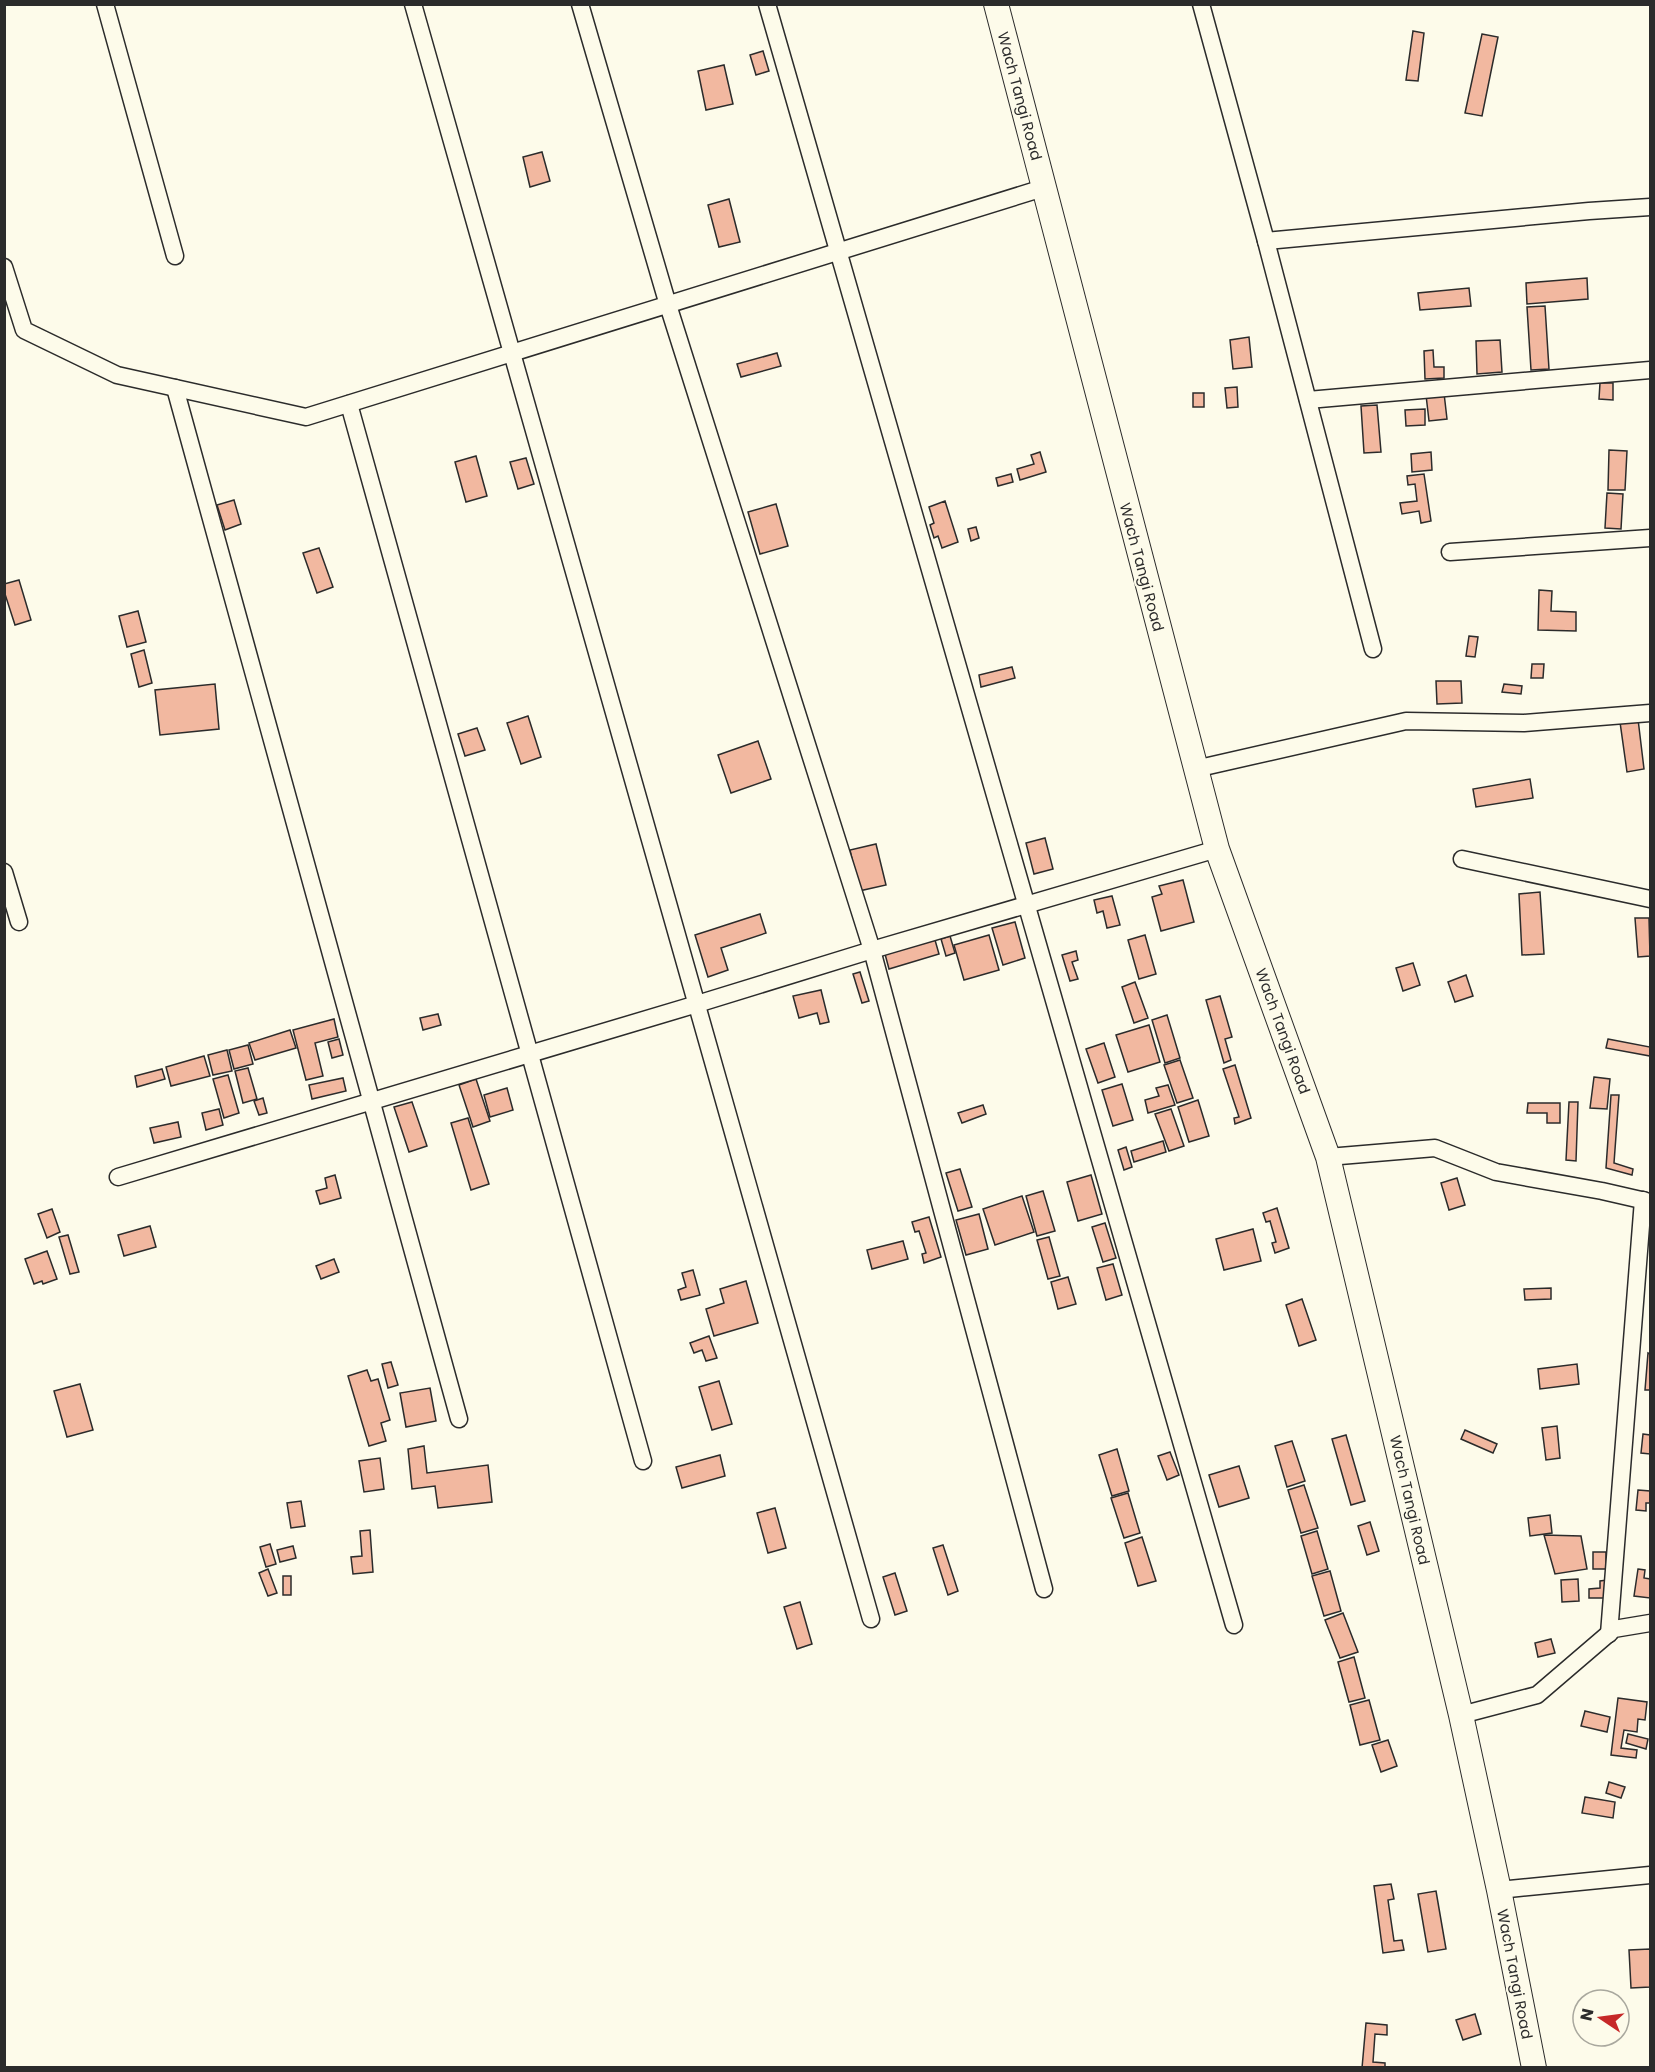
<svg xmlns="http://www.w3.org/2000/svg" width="1655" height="2072" font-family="Poppins,sans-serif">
	<rect width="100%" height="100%" fill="#fdfbea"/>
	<g fill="#f2b8a0" stroke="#2b2b2b" stroke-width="1.5">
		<path d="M1413 31 1424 33 1418 81 1406 80Z"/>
		<path d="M1482 34 1498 37 1482 116 1465 113Z"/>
		<path d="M763 51 769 71 756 75 750 55Z"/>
		<path d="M724 65 733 104 706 110 698 71Z"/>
		<path d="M542 152 550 181 530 187 523 157Z"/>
		<path d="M729 199 740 242 719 247 708 205Z"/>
		<path d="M1587 278 1588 299 1527 304 1526 283Z"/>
		<path d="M1469 288 1471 306 1420 310 1418 293Z"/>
		<path d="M1545 306 1549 369 1531 370 1527 307Z"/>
		<path d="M1249 337 1252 367 1233 369 1230 340Z"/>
		<path d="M1500 340 1502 372 1477 374 1476 341Z"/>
		<path d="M1433 350 1434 367H1444V378L1425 379 1424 351Z"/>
		<path d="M777 353 781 366 741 377 737 364Z"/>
		<path d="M1600 383H1613V400L1599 399Z"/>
		<path d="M1237 387 1238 407 1227 408 1225 388Z"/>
		<rect x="1193" y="393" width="11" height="14"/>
		<path d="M1444 393 1447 419 1429 421 1426 395Z"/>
		<path d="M1377 405 1381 452 1364 453 1361 406Z"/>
		<path d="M1425 409V425L1406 426 1405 410Z"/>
		<path d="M1609 450 1627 451 1625 490H1608Z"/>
		<path d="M1040 452 1046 472 1020 480 1017 469 1034 464 1031 455Z"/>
		<path d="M1431 452 1432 470 1412 472 1411 454Z"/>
		<path d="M476 456 487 496 466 502 455 462Z"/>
		<path d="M526 458 534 484 518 489 510 462Z"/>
		<path d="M1011 474 1013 482 998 486 996 478Z"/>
		<path d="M1424 474 1431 521 1421 523 1419 511 1402 514 1400 503 1417 501 1415 484 1408 485 1407 476Z"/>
		<path d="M1607 493 1623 494 1621 529 1605 528Z"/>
		<path d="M234 500 241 524 225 530 217 505Z"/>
		<path d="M945 501 958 542 942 548 938 536 934 538 930 525 934 523 929 507Z"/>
		<path d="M776 504 788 546 760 554 748 512Z"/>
		<path d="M976 527 979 538 971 541 968 529Z"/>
		<path d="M319 548 333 587 317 593 303 553Z"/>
		<path d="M19 580 31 620 15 625 4 591V584Z"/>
		<path d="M1539 590 1552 591 1551 611 1576 612V631L1538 630Z"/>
		<path d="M138 611 146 642 127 647 119 616Z"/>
		<path d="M1469 636 1478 637 1475 657 1466 656Z"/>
		<path d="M144 650 152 683 139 687 131 654Z"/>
		<path d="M1532 664H1544L1543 678H1531Z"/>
		<path d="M1012 667 1015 678 981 687 979 675Z"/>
		<path d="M1436 681H1461L1462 703 1437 704Z"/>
		<path d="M215 684 219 729 160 735 155 690Z"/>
		<path d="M1504 684 1522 686 1521 694 1502 692Z"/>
		<path d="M528 716 541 757 521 764 507 723Z"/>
		<path d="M1638 719 1644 769 1627 772 1620 722Z"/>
		<path d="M477 728 485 750 465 756 458 734Z"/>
		<path d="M758 741 771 779 731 793 718 755Z"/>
		<path d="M1530 779 1533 798 1476 807 1473 789Z"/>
		<path d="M1045 838 1053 869 1034 874 1026 843Z"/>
		<path d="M876 844 886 885 859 891 850 850Z"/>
		<path d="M1183 880 1194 922 1161 931 1152 897 1162 894 1159 886Z"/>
		<path d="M1540 892 1544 954 1522 955 1519 894Z"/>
		<path d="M1112 896 1120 925 1107 928 1103 911 1097 913 1094 900Z"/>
		<path d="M760 914 766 933 721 948 728 970 708 977 695 935Z"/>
		<path d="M1635 918H1649L1650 956 1638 957Z"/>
		<path d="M1015 922 1025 958 1003 965 992 928Z"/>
		<path d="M989 935 999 970 964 980 954 945Z"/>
		<path d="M1145 935 1156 974 1139 979 1128 940Z"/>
		<path d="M950 936 955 953 946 956 941 939Z"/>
		<path d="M935 940 939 954 889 969 885 954Z"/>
		<path d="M1076 951 1078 960 1072 962 1078 979 1070 981 1062 955Z"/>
		<path d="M1413 963 1420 985 1403 991 1396 968Z"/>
		<path d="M860 972 869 1001 862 1003 853 974Z"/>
		<path d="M1466 975 1473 996 1455 1002 1448 982Z"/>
		<path d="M1135 982 1148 1018 1134 1023 1122 987Z"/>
		<path d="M821 990 829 1022 820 1024 817 1013 799 1018 793 996Z"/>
		<path d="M1220 996 1232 1037 1225 1039 1231 1060 1224 1063 1206 1000Z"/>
		<path d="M438 1014 441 1025 423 1030 420 1018Z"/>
		<path d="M1167 1015 1180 1058 1165 1063 1152 1020Z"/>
		<path d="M334 1019 338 1037 315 1043 323 1076 306 1080 293 1030Z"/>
		<path d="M1149 1025 1160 1062 1128 1072 1116 1035Z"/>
		<path d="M290 1030 296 1048 255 1060 249 1043Z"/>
		<path d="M339 1039 343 1055 332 1058 328 1042Z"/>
		<path d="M1608 1039 1650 1047V1056L1606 1048Z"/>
		<path d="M1104 1043 1115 1077 1098 1083 1086 1049Z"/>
		<path d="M248 1045 253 1064 234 1069 229 1050Z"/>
		<path d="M227 1050 232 1071 213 1075 208 1055Z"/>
		<path d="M204 1056 210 1076 171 1086 166 1067Z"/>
		<path d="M1180 1060 1193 1098 1177 1103 1164 1065Z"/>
		<path d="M1235 1065 1251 1118 1235 1124 1234 1118 1239 1117 1223 1069Z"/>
		<path d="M248 1068 257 1099 243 1103 235 1071Z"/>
		<path d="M162 1069 165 1079 137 1087 135 1076Z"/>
		<path d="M228 1075 239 1113 224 1118 213 1079Z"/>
		<path d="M1594 1077 1610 1079 1607 1109 1590 1108Z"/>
		<path d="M343 1078 346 1091 312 1099 309 1085Z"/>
		<path d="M476 1079 490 1121 473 1127 459 1085Z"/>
		<path d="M1122 1084 1133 1120 1113 1126 1102 1090Z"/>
		<path d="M1168 1085 1175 1105 1148 1113 1145 1100 1159 1096 1156 1088Z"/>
		<path d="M507 1088 513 1110 490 1117 484 1095Z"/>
		<path d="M1611 1095H1619L1614 1163 1633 1169 1632 1175 1606 1168Z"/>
		<path d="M263 1098 267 1113 259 1115 254 1101Z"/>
		<path d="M1198 1100 1209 1136 1189 1142 1178 1107Z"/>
		<path d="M412 1102 427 1146 409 1152 394 1107Z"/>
		<path d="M1569 1102H1578L1576 1161 1566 1160Z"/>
		<path d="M1528 1103H1560V1123H1547V1113H1527Z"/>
		<path d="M983 1105 986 1114 962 1123 958 1113Z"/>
		<path d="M219 1109 223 1125 206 1130 202 1113Z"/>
		<path d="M1171 1109 1184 1146 1169 1151 1155 1114Z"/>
		<path d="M468 1118 489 1184 471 1190 451 1123Z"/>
		<path d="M178 1122 181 1137 154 1143 150 1128Z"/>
		<path d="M1163 1141 1166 1152 1134 1162 1131 1151Z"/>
		<path d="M1126 1147 1132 1167 1124 1170 1118 1150Z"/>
		<path d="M960 1169 972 1207 958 1211 946 1173Z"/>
		<path d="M335 1175 341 1198 320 1204 316 1191 327 1188 325 1178Z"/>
		<path d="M1091 1175 1102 1214 1078 1221 1067 1182Z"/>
		<path d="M1457 1178 1465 1205 1449 1210 1441 1183Z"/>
		<path d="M1043 1191 1055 1231 1037 1236 1026 1196Z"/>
		<path d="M1022 1196 1034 1232 995 1245 983 1209Z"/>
		<path d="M1277 1208 1289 1248 1275 1253 1272 1243 1276 1242 1270 1221 1266 1222 1263 1213Z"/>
		<path d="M52 1209 60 1232 47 1238 38 1214Z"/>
		<path d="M979 1214 988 1249 966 1255 956 1220Z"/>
		<path d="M929 1217 941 1257 924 1263 922 1254 926 1253 919 1231 915 1232 912 1222Z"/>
		<path d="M1105 1223 1116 1258 1103 1262 1092 1227Z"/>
		<path d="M150 1226 156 1247 124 1256 118 1235Z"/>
		<path d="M1253 1229 1261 1261 1224 1270 1216 1239Z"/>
		<path d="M68 1235 79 1272 70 1274 59 1237Z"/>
		<path d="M1049 1237 1060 1276 1048 1279 1037 1240Z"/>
		<path d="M903 1241 908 1259 872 1269 867 1250Z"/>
		<path d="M47 1251 57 1279 43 1284 42 1281 34 1284 25 1259Z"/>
		<path d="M334 1259 339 1272 321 1279 316 1266Z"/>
		<path d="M1113 1264 1122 1295 1106 1300 1097 1268Z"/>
		<path d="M693 1270 700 1295 681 1300 678 1290 686 1287 682 1273Z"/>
		<path d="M1068 1277 1076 1304 1058 1309 1051 1282Z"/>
		<path d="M746 1281 758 1323 714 1336 706 1309 724 1303 720 1289Z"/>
		<path d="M1551 1288V1299L1525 1300 1524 1289Z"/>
		<path d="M1302 1299 1316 1340 1299 1346 1286 1305Z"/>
		<path d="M709 1336 717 1358 706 1361 702 1350 694 1353 690 1343Z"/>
		<path d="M1648 1353 1650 1354V1390H1645Z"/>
		<path d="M391 1362 398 1385 388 1388 382 1364Z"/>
		<path d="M1577 1364 1579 1384 1540 1389 1538 1369Z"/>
		<path d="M367 1370 371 1381 378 1379 390 1420 381 1423 386 1441 369 1446 348 1376Z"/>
		<path d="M719 1381 732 1424 712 1430 699 1387Z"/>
		<path d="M80 1384 93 1430 67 1437 54 1391Z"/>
		<path d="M430 1388 436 1421 406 1427 400 1393Z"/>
		<path d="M1557 1426 1560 1458 1546 1460 1542 1428Z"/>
		<path d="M1465 1430 1497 1444 1493 1453 1461 1439Z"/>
		<path d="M1643 1434 1650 1435V1454L1641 1453Z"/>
		<path d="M1346 1435 1365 1501 1351 1505 1332 1439Z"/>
		<path d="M1292 1441 1305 1481 1287 1487 1275 1446Z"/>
		<path d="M424 1446 427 1473 488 1465 492 1502 438 1508 435 1486 412 1489 408 1449Z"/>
		<path d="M1117 1449 1129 1491 1112 1496 1099 1455Z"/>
		<path d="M1170 1452 1179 1475 1167 1480 1158 1456Z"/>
		<path d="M720 1455 725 1476 682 1488 676 1467Z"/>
		<path d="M380 1458 384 1489 364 1492 359 1461Z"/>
		<path d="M1239 1466 1249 1498 1219 1507 1209 1475Z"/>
		<path d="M1304 1485 1318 1528 1301 1533 1288 1490Z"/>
		<path d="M1638 1490 1650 1491V1503H1646V1511L1636 1510Z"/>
		<path d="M1128 1493 1140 1533 1124 1538 1111 1498Z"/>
		<path d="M301 1501 305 1526 291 1528 287 1503Z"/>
		<path d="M775 1508 786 1548 768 1553 757 1513Z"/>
		<path d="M1550 1515 1552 1533 1530 1536 1528 1518Z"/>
		<path d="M1370 1522 1379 1551 1367 1555 1358 1526Z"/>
		<path d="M370 1530 373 1572 353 1574 351 1557 362 1556 360 1531Z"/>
		<path d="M1317 1531 1328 1569 1312 1574 1301 1536Z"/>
		<path d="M1544 1535 1581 1536 1587 1569 1555 1574Z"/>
		<path d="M1142 1537 1156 1581 1138 1586 1125 1543Z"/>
		<path d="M270 1544 276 1564 266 1567 260 1547Z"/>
		<path d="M943 1545 958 1591 948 1595 933 1548Z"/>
		<path d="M293 1546 296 1558 280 1562 277 1550Z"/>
		<rect x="1593" y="1552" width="13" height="17"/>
		<path d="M268 1569 277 1593 268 1596 259 1573Z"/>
		<path d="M1638 1569 1645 1570 1644 1578 1650 1579V1598L1634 1596Z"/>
		<path d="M1330 1571 1341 1611 1324 1616 1312 1576Z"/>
		<path d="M895 1573 907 1611 895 1615 883 1577Z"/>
		<rect x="283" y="1576" width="8" height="19"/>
		<path d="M1578 1579 1579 1601 1562 1602 1561 1580Z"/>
		<path d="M1607 1580V1598H1589V1589L1600 1588V1581Z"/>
		<path d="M800 1602 812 1644 797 1649 784 1607Z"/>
		<path d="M1343 1613 1358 1652 1340 1658 1325 1620Z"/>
		<path d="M1551 1639 1555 1653 1538 1657 1535 1643Z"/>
		<path d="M1354 1657 1365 1698 1349 1702 1338 1662Z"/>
		<path d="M1618 1698 1647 1702 1645 1720 1638 1719 1637 1732 1624 1730 1621 1748 1637 1750 1636 1758 1611 1755Z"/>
		<path d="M1369 1700 1380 1740 1360 1745 1350 1705Z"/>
		<path d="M1585 1711 1610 1717 1607 1732 1581 1726Z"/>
		<path d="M1628 1734 1648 1739 1646 1749 1626 1743Z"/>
		<path d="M1388 1740 1397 1766 1381 1772 1372 1745Z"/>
		<path d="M1609 1782 1625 1787 1621 1798 1606 1793Z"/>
		<path d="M1585 1797 1615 1802 1613 1818 1582 1813Z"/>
		<path d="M1391 1884 1394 1899 1388 1900 1394 1941 1402 1940 1404 1950 1383 1953 1374 1886Z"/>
		<path d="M1436 1891 1446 1949 1428 1952 1418 1894Z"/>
		<path d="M1650 1949V1987L1631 1988 1629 1950Z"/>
		<path d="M1475 2014 1481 2034 1463 2040 1456 2020Z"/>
		<path d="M1366 2023 1387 2025V2035L1375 2034 1373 2062 1385 2063V2068H1362Z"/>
	</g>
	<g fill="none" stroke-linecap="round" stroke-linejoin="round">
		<defs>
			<g id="street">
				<path d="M105 4 175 256"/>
				<path d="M413 4 871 1619"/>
				<path d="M580 4 668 305 872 950 1044 1589"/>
				<path d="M767 4 1234 1625"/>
				<path d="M1201 4 1266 241 1373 649"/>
				<path d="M1266 241 1589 211 1650 207"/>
				<path d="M4 267 24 330 117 375 306 417 1043 188"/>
				<path d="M175 388 459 1419"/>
				<path d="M1308 400 1650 370"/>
				<path d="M349 404 643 1461"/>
				<path d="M1450 552 1650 538"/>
				<path d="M1195 769 1406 721 1524 723 1650 713"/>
				<path d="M1462 859 1650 899"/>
				<path d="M4 872 19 922"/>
				<path d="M1328 1157 1435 1148 1496 1172 1602 1191 1650 1202"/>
				<path d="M118 1177 697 1004 872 950 1217 849"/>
				<path d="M1609 1634 1643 1200"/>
				<path d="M1461 1715 1537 1695 1614 1629 1650 1623"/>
				<path d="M1499 1890 1650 1875"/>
			</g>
			<path id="secondary" d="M996 4 1217 849 1328 1157 1461 1715 1499 1890 1534 2068"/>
		</defs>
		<use href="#street" stroke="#2b2b2b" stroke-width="19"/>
		<use href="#secondary" stroke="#2b2b2b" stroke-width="26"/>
		<use href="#street" stroke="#fdfbea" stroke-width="16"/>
		<use href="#secondary" stroke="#fdfbea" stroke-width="24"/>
	</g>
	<g text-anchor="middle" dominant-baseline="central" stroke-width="4.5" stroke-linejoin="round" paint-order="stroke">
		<g font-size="15" fill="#2b2b2b" stroke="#fdfbea">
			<text transform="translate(1020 96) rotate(75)">Wach Tangi Road</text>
			<text transform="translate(1142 567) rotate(75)">Wach Tangi Road</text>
			<text transform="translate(1283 1031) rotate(70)">Wach Tangi Road</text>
			<text transform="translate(1410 1500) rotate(77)">Wach Tangi Road</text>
			<text transform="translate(1515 1974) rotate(79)">Wach Tangi Road</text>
		</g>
	</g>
	<rect width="1655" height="2072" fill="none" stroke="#2b2b2b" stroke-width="12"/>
	<g transform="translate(1601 2018) rotate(283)"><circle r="28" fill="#fdfbea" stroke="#a9a89e" stroke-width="1.5"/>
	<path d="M0-4.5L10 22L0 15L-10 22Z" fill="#c62828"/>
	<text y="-9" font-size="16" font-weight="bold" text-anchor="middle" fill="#2b2b2b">N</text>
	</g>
</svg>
